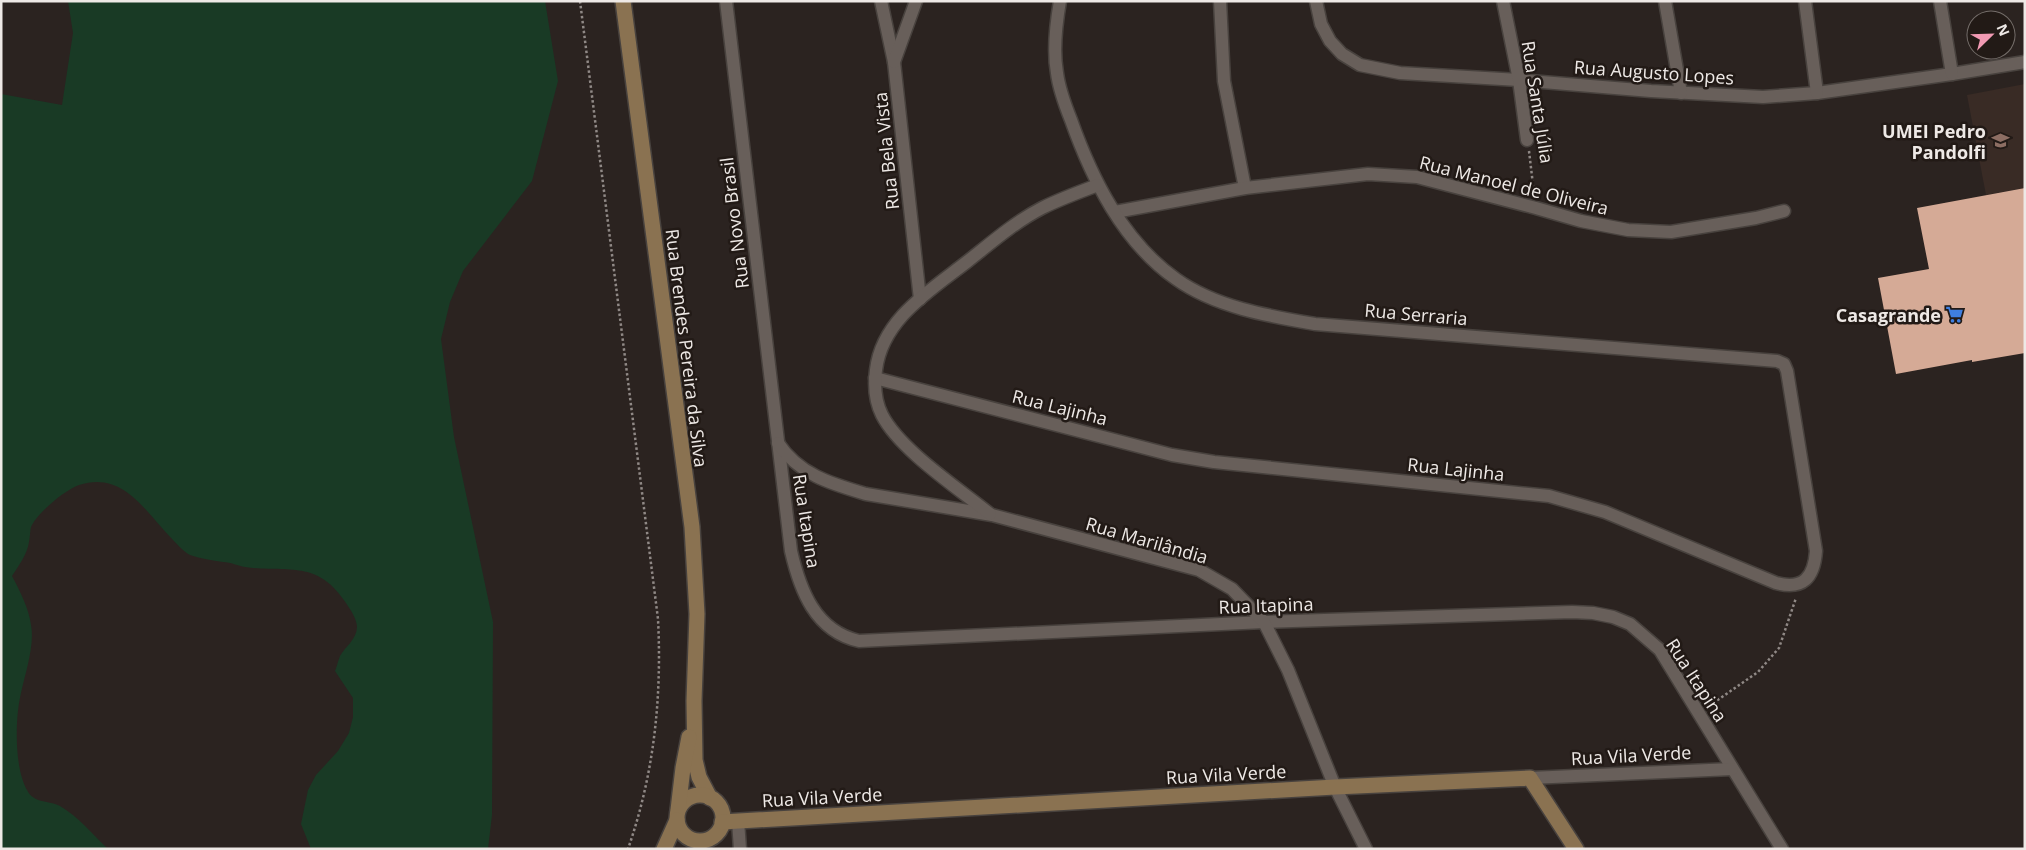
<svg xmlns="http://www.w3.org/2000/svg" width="2026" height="850" font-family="'Open Sans',sans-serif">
	<rect width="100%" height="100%" fill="#2b2320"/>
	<path fill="#392b25" d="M2025 84V188L1986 195 1967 95Z"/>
	<path fill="#193a25" d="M68 1H545L558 81 532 181 463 271 450 302 441 339 454 437 493 622 492 815 488 849H311L301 824 308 790 316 775 338 751 349 733 353 717V698L335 671C337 666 338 661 340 656 345 647 357 639 357 627 357 619 350 609 346 603 317 559 289 573 245 567 238 566 231 562 223 562 212 560 201 559 190 555 184 552 178 545 173 540 146 513 124 470 79 485 65 490 37 513 31 527 30 531 30 537 29 542 27 555 19 565 12 576 20 591 29 609 31 625 35 645 25 674 21 693 15 718 14 767 27 790 34 804 49 800 60 806 79 817 92 834 108 849H1V94L62 105 73 33Z"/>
	<path fill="#d5aa96" d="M2025 188V353L1972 362V360L1896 374 1878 278 1929 269 1917 208Z"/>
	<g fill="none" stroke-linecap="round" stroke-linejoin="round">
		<defs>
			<g id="street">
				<path d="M726 1 791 551C800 590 815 631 859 641L1264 622 1572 612 1593 613 1613 617 1630 624 1660 650 1782 849"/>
				<path d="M881 1 894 62 920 299"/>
				<path d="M1220 1 1224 81 1245 188"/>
				<path d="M1316 1 1321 24 1330 41 1342 54 1360 65 1400 73 1519 80 1651 91 1763 97 1817 93 1952 74 2025 62"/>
				<path d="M1503 1 1519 80 1527 140"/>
				<path d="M1665 1 1681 93"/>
				<path d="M1805 1 1817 93"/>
				<path d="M1940 1 1952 74"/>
				<path d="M894 62 916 1"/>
				<path d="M1115 212 1245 188 1368 174 1417 177 1536 208 1581 221 1628 230 1671 232 1756 218 1784 211"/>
				<path d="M875 378 1172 455 1214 462 1549 496 1605 512 1776 583C1803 590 1814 578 1816 551L1787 371 1784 364 1777 361 1315 324C1268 316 1215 307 1176 279 1123 242 1092 179 1071 120 1065 105 1059 89 1057 73 1053 51 1056 24 1060 1"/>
				<path d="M778 443C799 475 832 484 866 494L992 515 1199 570 1232 589 1264 622 1288 670 1335 787 1366 849"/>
				<path d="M990 514C958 488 900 450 882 415 875 401 874 385 876 370 882 319 931 290 968 261 992 242 1015 222 1042 208 1060 199 1079 192 1098 185"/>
				<path d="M1530 778 1732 769"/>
				<path d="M738 821 740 849"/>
			</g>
			<g id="secondary">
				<path d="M623 1 692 527 697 614 694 701 695 760 699 777 710 798"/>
				<circle cx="700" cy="818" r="23"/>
				<path d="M678 810 683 768 689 737"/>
				<path d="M722 822 1335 787 1530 778 1576 849"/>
				<path d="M664 849 677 820"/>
			</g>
		</defs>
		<use href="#street" stroke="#48423e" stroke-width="15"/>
		<use href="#secondary" stroke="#48423e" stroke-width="18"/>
		<g stroke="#908986" stroke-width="2.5" stroke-dasharray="2.5 2.5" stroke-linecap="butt">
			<path d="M580 1 658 619C662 698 654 774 628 849"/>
			<path d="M1529 151 1534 193"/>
			<path d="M1709 706 1758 672 1779 648 1796 598"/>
		</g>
		<use href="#street" stroke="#685f5a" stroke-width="12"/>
		<use href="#secondary" stroke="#8a7251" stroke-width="15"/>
	</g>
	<defs>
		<symbol id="school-bare" viewBox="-9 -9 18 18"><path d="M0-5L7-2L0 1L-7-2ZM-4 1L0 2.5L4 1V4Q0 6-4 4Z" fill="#8d6e63" stroke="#221a16" stroke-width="2.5" paint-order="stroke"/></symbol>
		<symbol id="supermarket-bare" viewBox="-9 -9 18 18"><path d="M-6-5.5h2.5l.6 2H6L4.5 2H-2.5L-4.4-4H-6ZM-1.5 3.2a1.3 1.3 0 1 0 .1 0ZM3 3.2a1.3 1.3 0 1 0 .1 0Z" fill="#3f7fe0" stroke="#221a16" stroke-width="2.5" paint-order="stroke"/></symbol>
	</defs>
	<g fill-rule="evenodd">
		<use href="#school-bare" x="1988" y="128" width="25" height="25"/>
		<use href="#supermarket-bare" x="1942" y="302" width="25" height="25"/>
	</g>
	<g text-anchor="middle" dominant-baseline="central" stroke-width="5" stroke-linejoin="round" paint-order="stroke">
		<g font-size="18" fill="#eee9e6" stroke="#221a16">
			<text transform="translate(1654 72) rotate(4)">Rua Augusto Lopes</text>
			<text transform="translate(1538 102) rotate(81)">Rua Santa Júlia</text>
			<text transform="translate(886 151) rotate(-96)">Rua Bela Vista</text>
			<text transform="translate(1514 185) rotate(14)">Rua Manoel de Oliveira</text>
			<text transform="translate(734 223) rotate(-97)">Rua Novo Brasil</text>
			<text transform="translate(1416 314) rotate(5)">Rua Serraria</text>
			<text transform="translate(687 348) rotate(83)">Rua Brendes Pereira da Silva</text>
			<text transform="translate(1060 407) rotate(14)">Rua Lajinha</text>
			<text transform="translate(1456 469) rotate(6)">Rua Lajinha</text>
			<text transform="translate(807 521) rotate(81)">Rua Itapina</text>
			<text transform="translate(1147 540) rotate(16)">Rua Marilândia</text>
			<text transform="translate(1266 605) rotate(-2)">Rua Itapina</text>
			<text transform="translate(1697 680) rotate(57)">Rua Itapina</text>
			<text transform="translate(1631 755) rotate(-3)">Rua Vila Verde</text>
			<text transform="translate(1226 774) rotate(-3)">Rua Vila Verde</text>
			<text transform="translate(822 797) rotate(-3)">Rua Vila Verde</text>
		</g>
		<g font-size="18" font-weight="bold" fill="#eee9e6" stroke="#221a16" text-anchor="end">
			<text x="1986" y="131">UMEI Pedro<tspan x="1986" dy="21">Pandolfi</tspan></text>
			<text x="1941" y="315">Casagrande</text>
		</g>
	</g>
	<rect width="2026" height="850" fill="none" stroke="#eee9e6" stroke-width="5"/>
	<g transform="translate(1991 35) rotate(67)"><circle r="24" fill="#221a16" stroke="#746d69"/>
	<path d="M0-4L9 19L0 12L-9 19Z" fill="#f19ab3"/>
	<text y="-8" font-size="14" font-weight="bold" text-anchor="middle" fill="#eee9e6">N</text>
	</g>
</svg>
